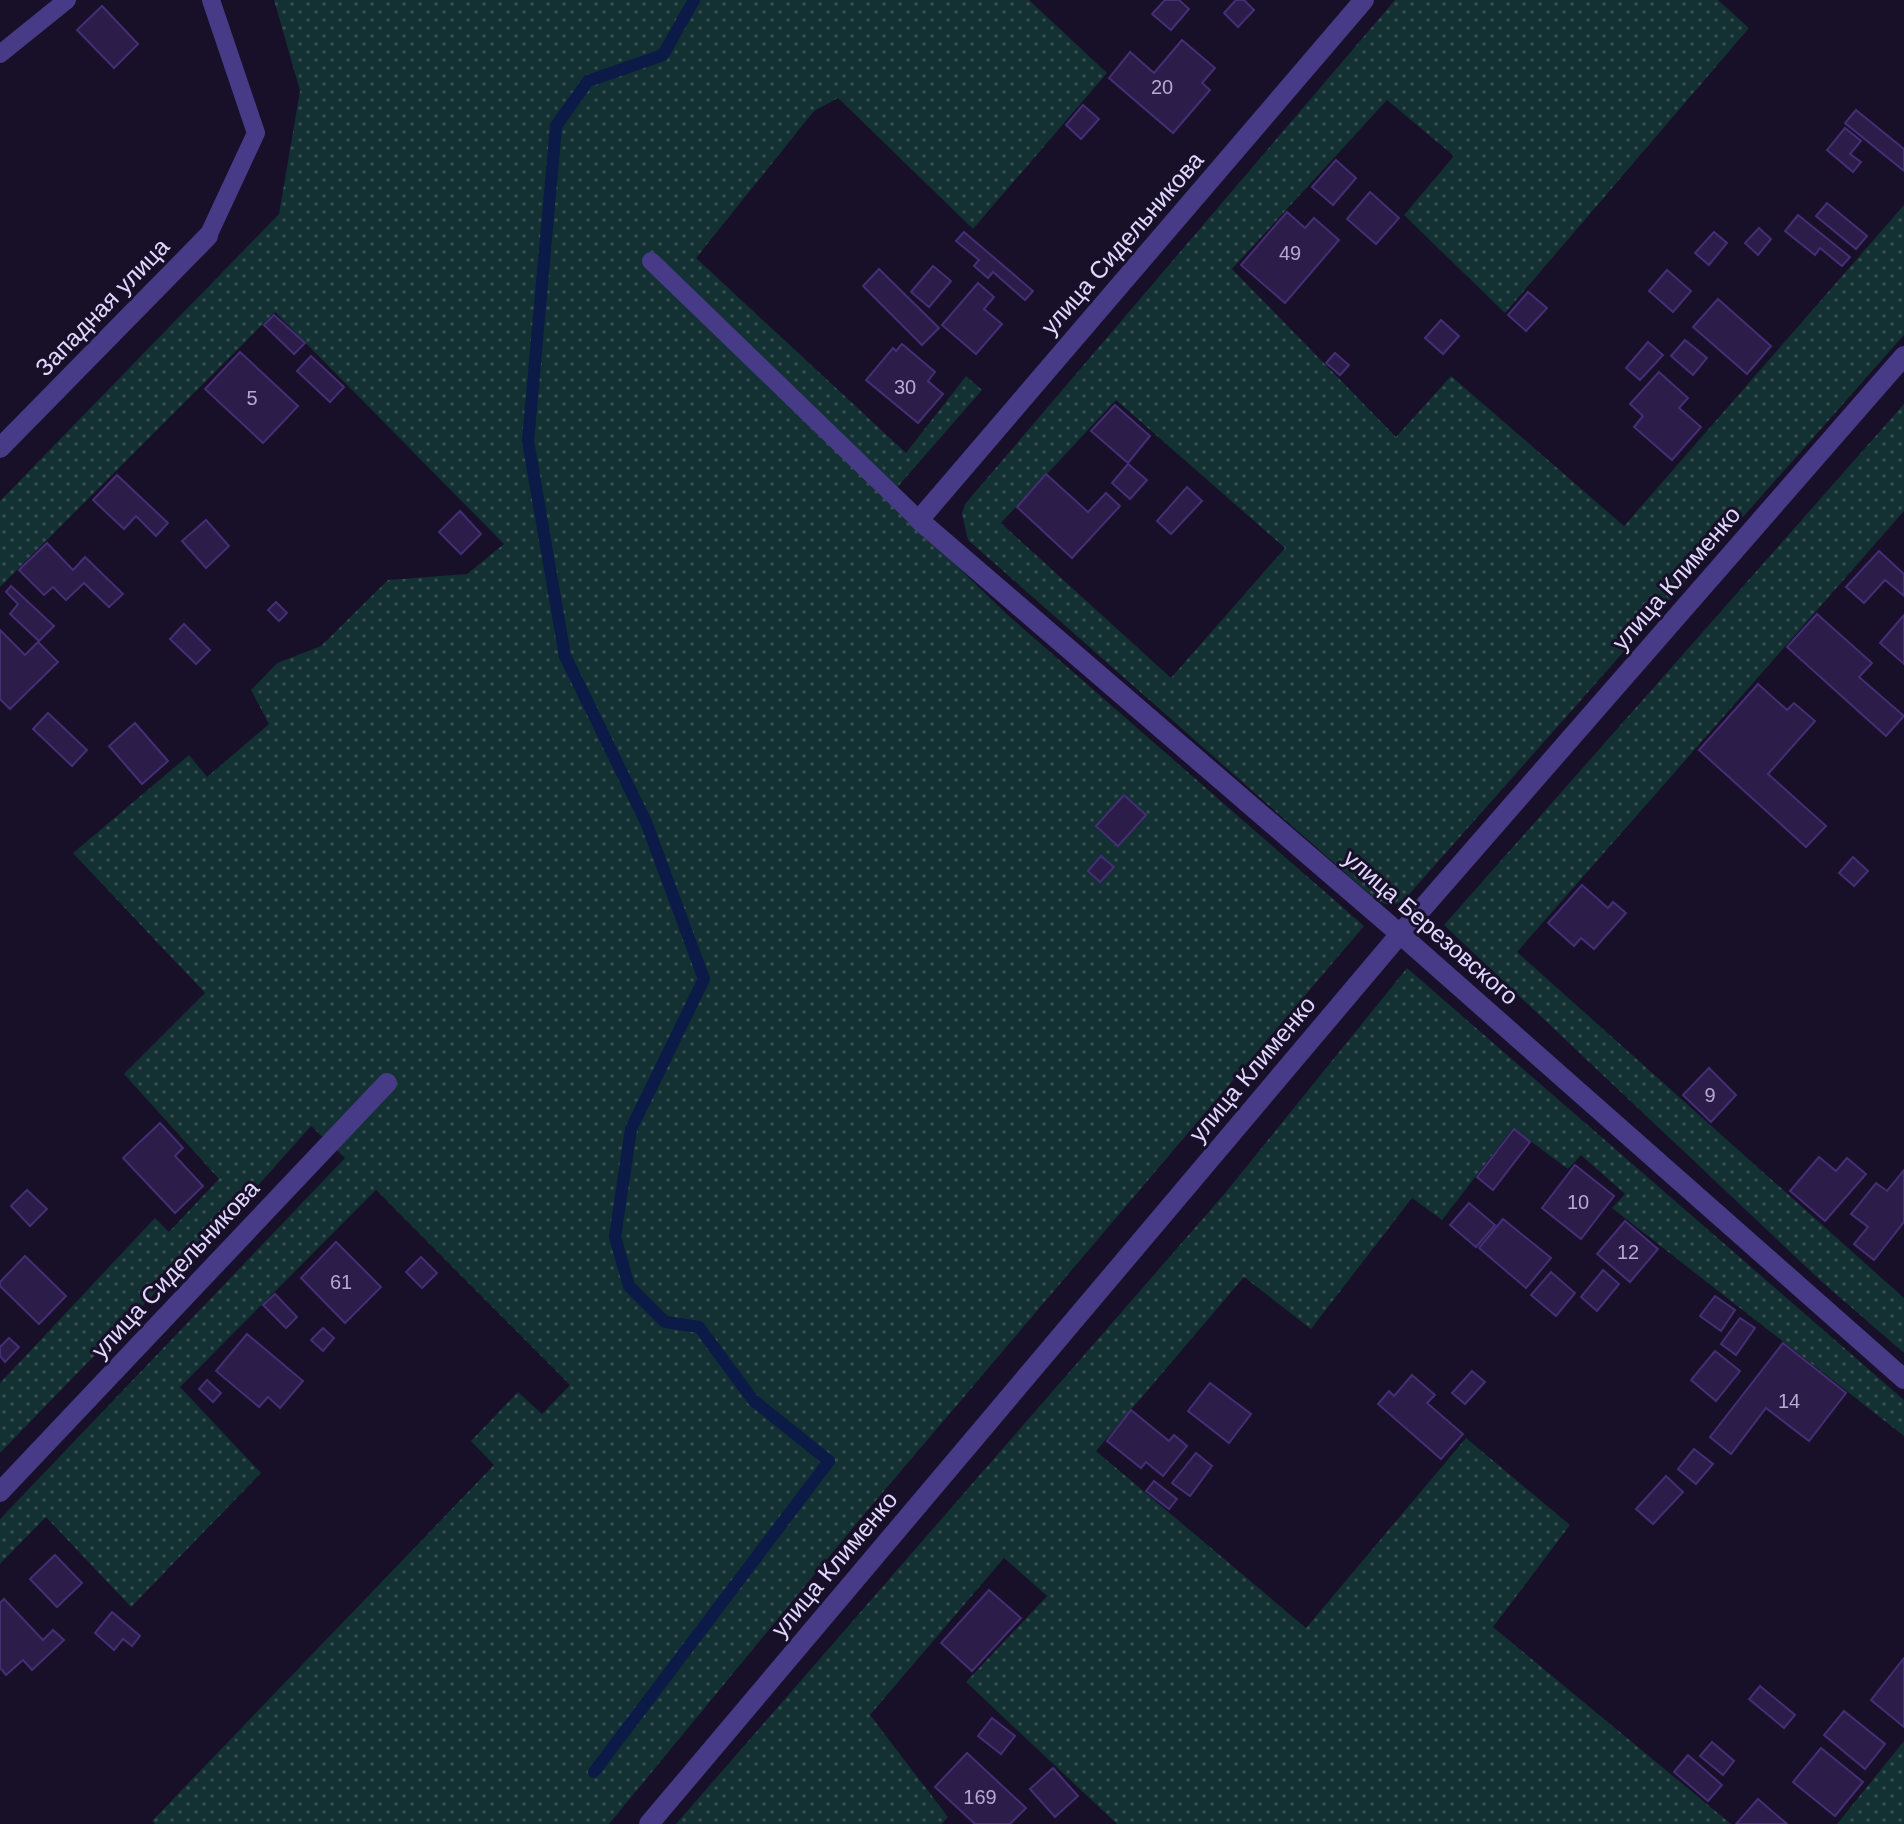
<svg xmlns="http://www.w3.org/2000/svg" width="1904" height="1824" font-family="Arial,sans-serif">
	<defs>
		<pattern id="grass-dots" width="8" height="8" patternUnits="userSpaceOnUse" patternTransform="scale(2)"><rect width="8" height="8" fill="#133032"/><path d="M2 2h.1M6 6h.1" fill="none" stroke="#354d51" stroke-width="1.8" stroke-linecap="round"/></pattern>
	</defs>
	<rect width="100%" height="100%" fill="#171028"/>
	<g fill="url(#grass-dots)" fill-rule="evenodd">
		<path d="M274 0H1029L1107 73 973 229 838 98 814 111 696 258 906 453 966 376 982 390 887 499 1010 617 1364 926 861 1518 609 1824H155L152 1821 494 1465 471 1441 518 1392 542 1414 570 1385 376 1190 180 1387 261 1473 131 1607 46 1517 0 1564V1519L345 1158 311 1126 246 1199 0 1453V1383L155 1218 169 1232 219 1179 124 1074 205 993 73 853 189 755 207 777 269 724 251 690 277 663 321 646 388 580 467 574 504 544 275 312 0 587V501L279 214 300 91Z"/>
		<path d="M1395 0H1718L1749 28 1505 313 1404 215 1454 156 1387 100 1232 269 1396 437 1451 376 1624 526 1904 205V335L1404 900 1391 906 1376 900 968 540 962 514 965 504ZM1116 400 1285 548 1171 678 1001 523Z"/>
		<path d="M1904 404V511L1517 952 1904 1298V1353L1821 1281 1444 925Z"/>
		<path d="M1407 968 1904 1400V1436L1612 1208 1625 1194 1581 1155 1568 1169 1513 1128 1442 1220 1412 1198 1311 1329 1244 1277 1096 1451 1306 1628 1466 1438 1570 1525 1493 1627 1731 1824H1117L966 1682 1047 1596 1004 1558 870 1715 948 1817 942 1824H676L1226 1192Z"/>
		<path d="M1904 1741V1824H1837Z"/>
	</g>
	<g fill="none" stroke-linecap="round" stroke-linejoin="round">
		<path stroke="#0b1a47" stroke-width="12" d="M594 1772 829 1461 753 1400 699 1327 665 1322 629 1286 615 1237 631 1129 704 979 646 822 565 656 528 441 556 126 588 81 663 55 694 0"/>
	</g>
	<g fill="#2b1c49" stroke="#452e75" stroke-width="2">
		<path d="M1165 0H1179L1189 9 1171 30 1152 14Z"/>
		<path d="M1236 0H1244L1254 10 1238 27 1224 13Z"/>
		<path d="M102 6 138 44 114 68 77 30Z"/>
		<path d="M1182 40 1215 68 1202 83 1210 90 1173 133 1109 78 1130 52 1154 73Z"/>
		<path d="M1083 105 1099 119 1081 139 1066 125Z"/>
		<path d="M1856 110 1904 149V171L1845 123Z"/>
		<path d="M1845 128 1861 141 1850 154 1861 162 1853 172 1827 150Z"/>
		<path d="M1336 160 1356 178 1333 205 1312 187Z"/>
		<path d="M1370 192 1399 218 1376 244 1347 219Z"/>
		<path d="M1827 203 1867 236 1856 249 1816 216Z"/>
		<path d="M1287 212 1305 228 1314 218 1339 240 1285 303 1241 265Z"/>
		<path d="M1798 215 1850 257 1842 266 1820 248 1815 255 1785 231Z"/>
		<path d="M1759 228 1771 239 1758 255 1745 243Z"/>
		<path d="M964 232 1033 291 1025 300 993 272 988 278 974 266 979 260 956 241Z"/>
		<path d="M1714 232 1727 243 1709 265 1695 253Z"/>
		<path d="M933 266 951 281 929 307 911 292Z"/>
		<path d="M879 269 939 328 922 345 863 286Z"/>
		<path d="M1667 270 1691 291 1673 312 1649 291Z"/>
		<path d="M978 283 994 297 984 309 1002 324 976 354 942 325Z"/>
		<path d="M1528 292 1547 308 1526 331 1508 315Z"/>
		<path d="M1718 299 1771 346 1747 374 1693 327Z"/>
		<path d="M274 315 305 343 294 354 264 325Z"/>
		<path d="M1441 320 1459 336 1443 354 1425 338Z"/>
		<path d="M1685 340 1707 358 1693 375 1671 356Z"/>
		<path d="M1648 342 1663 355 1640 380 1626 368Z"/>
		<path d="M902 344 935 372 928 381 943 394 918 423 866 380 893 348 896 351Z"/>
		<path d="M240 352 298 406 263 443 205 389Z"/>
		<path d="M1335 353 1349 365 1340 375 1326 363Z"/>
		<path d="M311 356 344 387 330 402 297 371Z"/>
		<path d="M1659 372 1688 398 1679 408 1701 427 1672 460 1634 427 1643 416 1630 404Z"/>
		<path d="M1115 405 1150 436 1128 463 1091 431Z"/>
		<path d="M1128 464 1147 480 1130 499 1112 483Z"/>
		<path d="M1046 474 1088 512 1106 493 1120 506 1072 558 1017 507Z"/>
		<path d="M117 475 168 523 156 536 136 516 124 529 93 500Z"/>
		<path d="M1187 487 1202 501 1171 534 1157 521Z"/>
		<path d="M460 511 481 534 461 554 439 532Z"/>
		<path d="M206 520 229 546 206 568 182 541Z"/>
		<path d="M47 543 73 570 85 557 123 594 109 607 84 583 66 600 53 587 44 595 19 570Z"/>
		<path d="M1879 551 1904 574V596L1885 580 1864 603 1846 587Z"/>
		<path d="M11 586 54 626 39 641 10 614 18 604 6 592Z"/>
		<path d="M276 602 287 613 279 621 268 610Z"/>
		<path d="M1817 614 1872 663 1859 677 1904 716 1886 736 1787 647Z"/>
		<path d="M1904 615V664L1880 643Z"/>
		<path d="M184 624 210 650 196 664 170 639Z"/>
		<path d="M0 630 25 655 38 642 58 662 10 709 0 699Z"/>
		<path d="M1758 684 1787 710 1794 703 1815 721 1768 774 1826 826 1806 847 1699 750Z"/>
		<path d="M48 713 87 750 72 766 33 729Z"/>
		<path d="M135 723 168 761 142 784 109 746Z"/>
		<path d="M1124 795 1146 815 1118 846 1096 826Z"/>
		<path d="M1101 856 1114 867 1100 882 1088 871Z"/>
		<path d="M1853 857 1868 871 1854 886 1839 873Z"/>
		<path d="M1582 885 1608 908 1613 902 1626 913 1594 949 1581 938 1574 946 1548 923Z"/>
		<path d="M1709 1068 1736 1095 1711 1122 1683 1095Z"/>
		<path d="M160 1123 183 1148 175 1156 203 1186 175 1213 123 1158Z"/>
		<path d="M1514 1129 1530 1142 1493 1190 1477 1177Z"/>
		<path d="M1819 1157 1836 1171 1847 1158 1866 1174 1825 1221 1790 1191Z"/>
		<path d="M1575 1165 1614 1196 1581 1239 1542 1208Z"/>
		<path d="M1904 1170V1222L1874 1260 1854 1244 1868 1227 1851 1214 1876 1183 1887 1191Z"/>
		<path d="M27 1190 47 1209 30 1226 11 1206Z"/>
		<path d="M1469 1203 1495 1225 1476 1247 1450 1225Z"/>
		<path d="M1503 1219 1551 1258 1526 1288 1479 1248Z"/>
		<path d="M1625 1221 1658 1249 1630 1282 1597 1254Z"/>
		<path d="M336 1242 381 1287 345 1323 301 1278Z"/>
		<path d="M25 1256 66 1296 39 1324 0 1286V1282Z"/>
		<path d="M421 1257 437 1273 422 1288 406 1272Z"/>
		<path d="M1603 1270 1619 1284 1597 1311 1581 1297Z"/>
		<path d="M1551 1272 1575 1293 1556 1316 1531 1295Z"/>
		<path d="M275 1294 297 1317 286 1328 263 1305Z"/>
		<path d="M1715 1296 1735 1310 1721 1331 1700 1316Z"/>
		<path d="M1740 1318 1755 1328 1736 1355 1721 1344Z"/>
		<path d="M323 1328 334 1338 323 1351 311 1340Z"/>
		<path d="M247 1334 303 1381 280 1408 268 1397 259 1407 216 1371Z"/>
		<path d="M9 1338 19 1347 5 1362 0 1356V1347Z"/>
		<path d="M1783 1343 1846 1393 1809 1441 1766 1408 1731 1454 1710 1437Z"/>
		<path d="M1715 1351 1740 1371 1716 1401 1691 1380Z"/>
		<path d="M1472 1371 1485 1382 1465 1404 1452 1393Z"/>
		<path d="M1412 1375 1435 1395 1427 1403 1463 1434 1441 1459 1378 1404 1389 1391 1394 1396Z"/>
		<path d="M207 1380 221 1393 213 1402 199 1389Z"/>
		<path d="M1210 1383 1251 1414 1229 1443 1188 1411Z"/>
		<path d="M1131 1410 1169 1441 1174 1435 1187 1446 1163 1476 1146 1462 1141 1468 1107 1441Z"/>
		<path d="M1694 1449 1713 1464 1696 1484 1678 1469Z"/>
		<path d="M1196 1453 1212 1466 1190 1496 1172 1483Z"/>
		<path d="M1666 1476 1683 1492 1653 1524 1636 1509Z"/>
		<path d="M1154 1481 1177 1499 1169 1509 1146 1491Z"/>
		<path d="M55 1555 82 1583 57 1607 30 1579Z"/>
		<path d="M989 1590 1021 1618 972 1671 941 1643Z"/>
		<path d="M4 1599 43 1640 53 1630 64 1640 32 1670 23 1660 6 1675 0 1668V1603Z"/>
		<path d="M112 1612 140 1636 132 1646 123 1639 114 1650 95 1633Z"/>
		<path d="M1904 1658V1727L1871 1700Z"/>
		<path d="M1760 1686 1795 1715 1784 1728 1749 1699Z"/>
		<path d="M1844 1711 1885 1744 1865 1769 1824 1735Z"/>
		<path d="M992 1718 1015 1736 1001 1754 978 1736Z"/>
		<path d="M1712 1742 1734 1761 1723 1775 1700 1756Z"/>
		<path d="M1821 1748 1863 1782 1835 1816 1793 1782Z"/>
		<path d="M967 1753 1026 1808 1010 1824H975L935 1787Z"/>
		<path d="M1688 1755 1722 1785 1708 1801 1674 1772Z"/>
		<path d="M1053 1768 1078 1796 1055 1817 1030 1789Z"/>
		<path d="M1758 1799 1787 1824H1736Z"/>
	</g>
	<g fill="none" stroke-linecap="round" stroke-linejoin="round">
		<g stroke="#473b87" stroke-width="18">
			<path d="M0 54 67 0"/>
			<path d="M208 236 256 133 211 0"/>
			<path d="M651 261 919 520"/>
		</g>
		<g stroke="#473b87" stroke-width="20">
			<path d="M1364 0 919 520 1400 934 1904 1379"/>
			<path d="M0 448 208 236"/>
			<path d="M0 1492 387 1083"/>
			<path d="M649 1824 1400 934 1904 356"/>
		</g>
	</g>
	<g text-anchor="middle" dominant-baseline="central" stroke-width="6" stroke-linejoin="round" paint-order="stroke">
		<g font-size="20" fill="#b4a9d2">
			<text x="1162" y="87">20</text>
			<text x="1290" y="253">49</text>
			<text x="905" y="387">30</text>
			<text x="252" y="398">5</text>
			<text x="1710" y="1095">9</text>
			<text x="1578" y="1202">10</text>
			<text x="1628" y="1252">12</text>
			<text x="341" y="1282">61</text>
			<text x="1789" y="1401">14</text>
			<text x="980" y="1797">169</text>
		</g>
		<g font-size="24" fill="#e1d8ff" stroke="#171028">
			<text transform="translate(1122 243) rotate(-49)">улица Сидельникова</text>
			<text transform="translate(102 307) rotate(-46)">Западная улица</text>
			<text transform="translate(1676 578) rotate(-49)">улица Клименко</text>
			<text transform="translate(1431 927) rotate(41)">улица Березовского</text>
			<text transform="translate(1252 1069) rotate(-50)">улица Клименко</text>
			<text transform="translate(175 1269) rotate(-47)">улица Сидельникова</text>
			<text transform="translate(834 1564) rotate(-50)">улица Клименко</text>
		</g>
	</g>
</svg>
